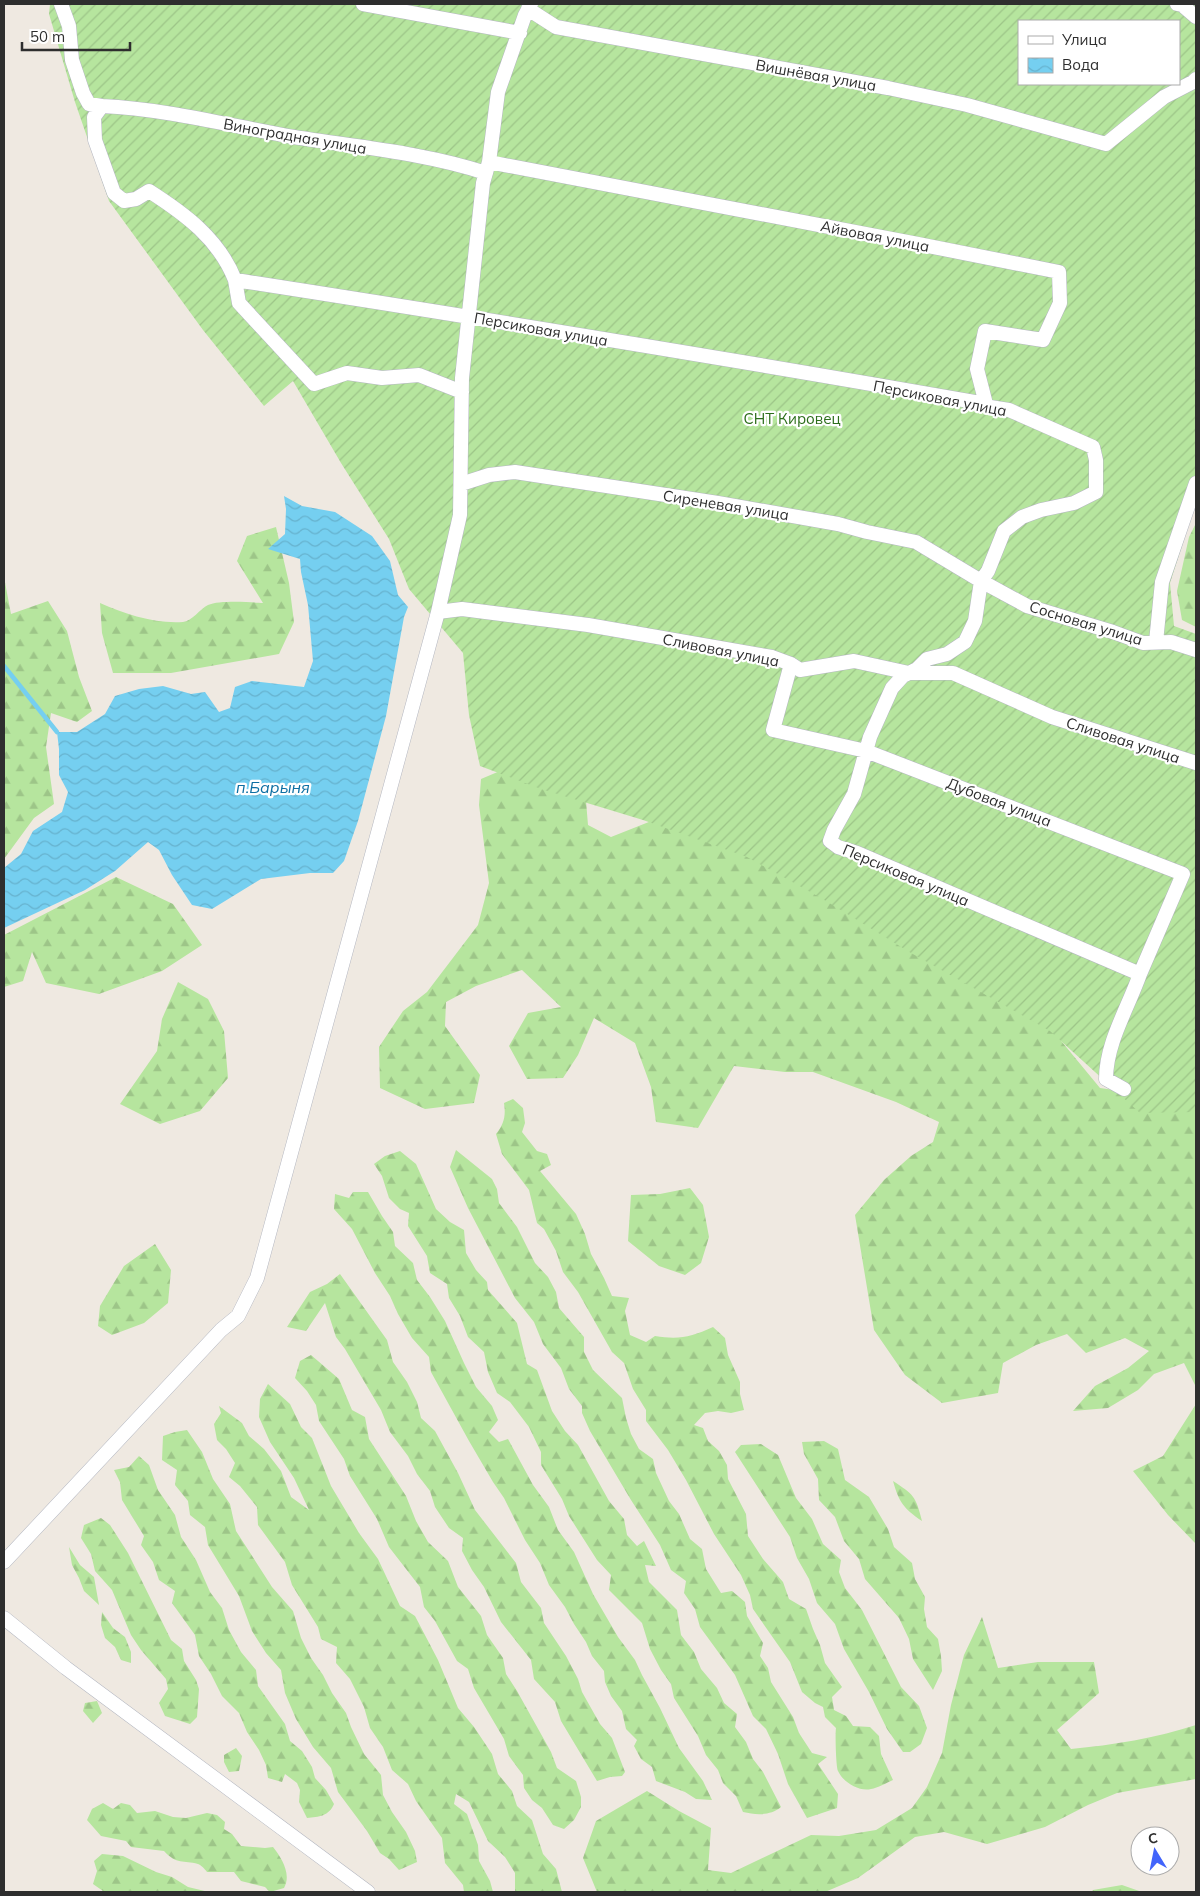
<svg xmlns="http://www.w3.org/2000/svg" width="1200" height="1896" viewBox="0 0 1200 1896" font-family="Mulish,sans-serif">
<defs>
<pattern id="forest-firs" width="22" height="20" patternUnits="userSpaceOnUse" patternTransform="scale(1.25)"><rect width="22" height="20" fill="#b6e59e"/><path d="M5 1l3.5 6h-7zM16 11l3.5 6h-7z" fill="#9dc588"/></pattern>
<pattern id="garden-furrows" width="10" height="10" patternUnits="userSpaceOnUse" patternTransform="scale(1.25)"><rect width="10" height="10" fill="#b6e59e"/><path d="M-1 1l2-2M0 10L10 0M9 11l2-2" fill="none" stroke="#9dc588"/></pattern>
<pattern id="water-waves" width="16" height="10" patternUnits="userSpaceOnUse" patternTransform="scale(1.25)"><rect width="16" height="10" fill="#75cff0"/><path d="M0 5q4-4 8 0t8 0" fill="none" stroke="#66b2ce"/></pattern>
</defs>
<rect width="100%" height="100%" fill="#efe9e1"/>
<path fill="url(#forest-firs)" d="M1196,523V627L1182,620L1177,591L1189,537Z
M276,527L289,583L294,622L279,654L171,673H113L102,633L100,603C125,614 155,624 183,622C192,621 200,609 208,605C219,600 250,602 263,603L237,561L247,536Z
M4,577L11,614L48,601L67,631L79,677L92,711L77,722L51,713L46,747L54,804L34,818L4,859Z
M526,760L585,789L588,825L611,837L669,814L1034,1008L1100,1088L1172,1098L1196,1094V1387L1184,1363L1154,1374L1138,1390L1108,1408L1073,1411L1095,1386L1128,1368L1149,1351L1125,1338L1086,1353L1067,1334L1036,1345L1003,1363L998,1393L942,1403L905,1375L874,1330L855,1215L884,1180L911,1156L933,1142L939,1122L896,1102L813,1072H785L734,1066L698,1128L656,1122L651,1087L635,1043L594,1018L578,1055L563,1078L527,1079L509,1046L528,1013L561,1007L522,970L476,986L446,1002L445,1026L480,1075L474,1103L425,1109L380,1088L379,1047L403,1011L427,992L478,925L489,883L479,805L481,779Z
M116,877L173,904L202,945L162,971L99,994L46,983L32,952L23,981L4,987V935Z
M178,982L208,999L224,1031L228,1078L200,1111L160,1124L120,1104L157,1051L162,1019Z
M513,1099L523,1108L525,1123L522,1132L537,1151L547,1154L551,1165L540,1171L576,1214L585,1234L591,1254L604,1278L612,1296L629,1298L625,1311L630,1335L646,1342L655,1336C679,1340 691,1337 713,1327L725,1338L728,1355L740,1382V1394L744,1410L731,1413L718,1411L705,1413L694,1425L703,1428L708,1441L719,1451L727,1465L728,1479L746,1514L748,1536L763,1559L783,1582L789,1599L806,1609L813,1629L820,1645L825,1663L842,1687L832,1697L834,1710L846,1716L853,1726L870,1727L879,1736L881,1754L893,1780C886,1783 878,1788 871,1789C859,1792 843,1782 838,1771C836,1767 835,1734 836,1728L825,1717L823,1707L815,1703L802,1692L790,1662L753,1609L750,1595L741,1575L714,1534L686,1480L668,1450L646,1421V1410L633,1389L624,1363L612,1352L578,1292L563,1272L556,1251L544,1229L537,1223L529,1190L502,1154L496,1134C504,1124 506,1116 504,1103Z
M456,1150L492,1179L497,1189L499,1203L517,1227L535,1263L548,1277L556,1292L559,1308L584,1337V1352L593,1370L622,1398L626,1418L631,1434L639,1449L653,1459L656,1473L669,1501L679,1514L690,1539L702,1549L706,1569L721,1593L732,1591L745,1602L747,1616L763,1643L760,1656L768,1668L771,1682L793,1717L799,1733L812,1753L827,1757L818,1764L838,1794L837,1808L807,1818L788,1784L778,1754L766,1729L753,1716L735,1675L700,1627L695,1609L684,1593L686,1581L671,1570L660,1545L631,1500L590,1431L582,1413V1406L569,1389L561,1368L543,1344L534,1322L515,1298L468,1208L450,1167Z
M400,1151L416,1164L436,1209L450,1222L464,1230L466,1253L476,1270L487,1282L488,1290L517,1323L527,1364L537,1370L552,1411L565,1431L578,1445L609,1501L624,1519L627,1535L637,1546L644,1541L656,1566L645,1565L649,1582L677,1610L681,1635L694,1652L701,1669L717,1688L724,1703L737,1714L735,1727L746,1742L753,1759L763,1772L781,1807C770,1816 756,1815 743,1812L736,1796L723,1783L718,1770L706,1755L698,1736L674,1698L671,1684L661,1670L650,1649L642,1623L609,1590L611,1575L597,1560L569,1516L562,1499L541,1465V1452L529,1427L510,1402L497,1393L488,1372L484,1352L468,1337L460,1316L449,1298L447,1284L430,1273L427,1256L408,1226L409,1213L400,1209L389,1198L382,1176L374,1164L385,1156Z
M690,1188L703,1205L709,1237L701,1263L685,1275L659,1266L628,1241L631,1195L660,1194Z
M353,1192H368L382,1216L393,1232L395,1246L413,1263L417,1280L430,1297L445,1321L464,1363L476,1387L492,1406L498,1420L489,1432L499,1442L508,1439L533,1485L549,1507L558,1530L574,1552L593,1594L618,1637L635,1660L642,1675L660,1708L679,1748L703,1781L712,1800L696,1799L685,1792L656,1781L652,1767L641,1759L634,1746L637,1740L626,1729L622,1711L611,1696L605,1682L604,1671L592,1656L586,1642L574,1624L565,1607L549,1585L540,1563L525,1540L504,1498L493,1482L469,1441L431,1372L429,1357L412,1338L398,1314L390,1296L375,1273L352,1229L334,1209L335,1194L349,1198Z
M155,1244L171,1270L168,1303L144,1323L112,1335L98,1326L100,1306L124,1266Z
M340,1274L387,1340L393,1362L407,1382L417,1402L421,1418L435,1431L458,1473L475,1510L516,1563L521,1582L541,1608L544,1623L566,1656L578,1679L582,1692L600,1724L612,1738L625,1772L622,1776L610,1777L597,1781L561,1721L555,1702L534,1679L531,1660L501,1622L484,1587L472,1570L462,1551L463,1538L449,1528L435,1507L430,1491L417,1474L408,1456L390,1432L381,1410L345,1349L336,1337L325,1303L306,1331L287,1327L310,1292L327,1284Z
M311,1355L339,1379L352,1410L365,1417L369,1439L406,1496L416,1521L428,1542L448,1561L458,1587L481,1616L487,1635L503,1658L506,1674L517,1691L551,1752L557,1768L576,1781L581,1797V1807L574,1820L564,1829L553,1825L542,1808L532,1800L524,1788L523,1775L509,1756L504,1739L474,1688L468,1669L457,1661L435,1621L424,1607L420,1587L389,1547L377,1519L350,1476L344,1459L319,1421L316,1405L307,1391L295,1378L300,1361Z
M268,1384L290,1404L301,1427L312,1438L331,1486L359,1533L378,1559L400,1606L415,1616L438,1660L458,1708L474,1727L492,1754L498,1774L512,1791L517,1806L532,1820L543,1854L556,1869L562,1892H515V1873L505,1857L488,1841L469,1802L456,1794L454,1804L467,1814L478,1845L479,1861L490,1881L493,1892H464L463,1885L445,1863L442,1838L416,1801L408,1784L392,1770L383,1747L370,1728L364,1707L350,1679L336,1663L337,1647L321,1639L318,1627L292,1585L285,1562L258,1525L257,1507L240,1486L229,1477L235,1463L226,1449L217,1440L214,1424L221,1413L219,1406L242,1423L249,1436L264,1449L281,1471L291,1497L309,1510L294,1478L270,1442L259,1417L260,1399Z
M1196,1404V1544L1168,1515L1133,1471L1163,1456Z
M187,1430L202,1452L213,1479L230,1504L236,1531L272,1587L293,1611L301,1638L311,1658L323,1675L332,1693L346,1713L351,1727L364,1754L381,1775L383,1795L392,1812L406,1832L415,1851L417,1862L399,1870L389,1859L380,1853L367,1831L338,1792L331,1768L313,1747L296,1719L285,1693L281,1670L266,1653L252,1631L239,1596L208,1545L205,1527L190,1515L188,1501L175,1485L177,1470L162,1460L163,1436L175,1432Z
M824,1441L838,1449L845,1480L869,1497L888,1529L894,1547L912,1563L915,1579L925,1597L924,1609L927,1627L938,1639L941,1656L942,1671L933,1690L913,1659L909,1639L899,1618L865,1579L859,1559L844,1541L835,1517L819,1500L818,1479L804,1454L802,1442Z
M761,1444L778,1455L796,1498L812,1519L823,1544L841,1560L839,1572L845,1588L862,1610L901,1687L919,1706L927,1728L921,1744L910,1752H903L887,1729L869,1692L844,1649L835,1624L817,1603L809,1579L797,1558L790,1537L735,1452L741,1445Z
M139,1456L149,1465L158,1490L175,1515L181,1537L196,1560L210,1592L222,1608L229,1630L241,1652L256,1670L258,1686L285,1724L290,1741L302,1751L312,1767L315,1778L326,1790L334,1804C329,1816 319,1817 307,1818L299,1802L300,1790L297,1783L285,1774L282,1782L268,1778L266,1765L259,1750L247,1732L239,1713L222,1696L211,1674L199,1656L195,1635L172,1603L175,1591L159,1580L153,1562L141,1545L144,1536L122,1500L120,1482L114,1470L129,1467Z
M893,1481C913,1494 916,1496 922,1521C903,1508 899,1502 893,1481Z
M101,1518L110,1525L128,1553L171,1640L182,1649L184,1661L196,1680L199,1689L197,1717L190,1724L165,1716L159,1703L168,1689L166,1679L141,1650L131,1635L112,1590L95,1571L91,1554L81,1538L84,1525Z
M69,1547L80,1565L94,1577L99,1605L84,1591L79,1578L72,1565Z
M102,1612L113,1628L125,1637L131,1652V1663L121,1660L115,1647L105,1638L101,1625Z
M982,1617L998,1668L1038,1662H1094L1099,1693L1057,1730L1071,1749C1113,1745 1156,1738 1196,1725V1779L1117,1793L1088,1805L1045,1827L987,1844L944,1832L915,1837L858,1878L825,1892H597L583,1858L596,1821L647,1791L679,1811L711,1828L708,1870L731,1873L811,1835L839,1836L876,1830L912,1808L927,1787L942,1753L951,1705L964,1655Z
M97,1701L102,1713L93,1723L83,1711L85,1703Z
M236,1748L242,1756L239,1771L229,1772L224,1762V1755Z
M103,1803L113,1809L121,1803L130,1805L137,1813L155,1811L173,1817L186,1818L207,1813L217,1815L225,1822L224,1829L232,1834L241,1846L265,1848L273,1847C281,1857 292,1874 284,1888L270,1892L265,1887L241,1881L234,1872H207C205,1869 201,1865 198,1864C183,1860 177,1865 164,1851L131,1847L126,1841L101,1836L87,1820L92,1809Z
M102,1854L123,1856L156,1872L172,1877L188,1887L209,1892L103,1891L93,1884L97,1871L94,1861Z
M1122,1885L1142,1892H1092L1093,1890Z"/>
<path fill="url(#garden-furrows)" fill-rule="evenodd" d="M50,4H1196V502L1170,583L1174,626L1196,634V1112L1140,1113L1050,1031L911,953L821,898L747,857L643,820L541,789L480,766L469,715L463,653L409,589L389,539L341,463L293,381L264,406L203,330L109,201L75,102L49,14ZM1019,21H1179V84H1019Z"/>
<path fill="url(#water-waves)" d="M284,496L302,506L335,512L372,536L390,561L398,595L408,607L404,617L386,716L358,821L344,861L333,873H310L261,879L212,909L192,905L172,875L159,850L148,842L115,871L85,890L4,928V868L21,854L33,831L62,812L68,792L59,775V749L57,732H77L105,714L115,696L139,689L163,686L191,694L205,692L219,712L230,708L235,687L252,681L304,687L313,661L308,605L301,572L300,559L268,549L285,534L286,509Z"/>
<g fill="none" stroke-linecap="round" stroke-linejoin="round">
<path stroke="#75cff0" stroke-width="4.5" d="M4,666L57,732"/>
<defs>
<path id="minor" d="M61,4L69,26L72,60L83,93L89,104L102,106L94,117L95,140L114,193L124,201L136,199L149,191C185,214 219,239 235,280
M363,4L520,33
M1177,4L1182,5L1196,17
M528,9L556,27L888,88L967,105L1106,144L1164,97L1193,82L1196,79
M102,106C167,109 231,126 294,137C357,147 426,153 486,173
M489,162L918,244L1059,272L1060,303L1043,340L985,331L977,369L986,404
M462,392L419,375L382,378L347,373L314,384L239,303L235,280C486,319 736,360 986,404L990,407L1009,410L1093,447L1096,460V492L1074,503L1041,510L1022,517L1004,531L988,571L981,581L975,621L965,642L947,654L927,659L917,669L903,676L892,688L870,737L854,794L834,830L830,841L838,847L857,853L1140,974C1128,1008 1106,1043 1106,1079L1124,1089
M461,484L489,475L515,472L718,503L838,524L867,532L916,542L981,581L1027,606L1113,632L1143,643L1171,642L1196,650
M438,612L462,609L588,625L772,657L791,664L800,670L854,661L909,673H953L1052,717L1196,763
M1156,642L1162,582L1196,483
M791,664L773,730L866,751L1183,874L1140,974
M4,1562L221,1330L238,1316L257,1278L438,612L460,515L462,378L483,183L489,162L498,92L525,15L531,4
M4,1618L66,1668L368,1892"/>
</defs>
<use href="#minor" stroke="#b4b7c1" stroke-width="15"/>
<use href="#minor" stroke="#fff" stroke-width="14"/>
</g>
<g text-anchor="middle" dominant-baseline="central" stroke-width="4.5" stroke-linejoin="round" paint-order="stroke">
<g font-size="15" fill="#2e2e2e" stroke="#fff">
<text transform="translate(816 75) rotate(10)">Вишнёвая улица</text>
<text transform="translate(295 136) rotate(10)">Виноградная улица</text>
<text transform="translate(875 236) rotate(11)">Айвовая улица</text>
<text transform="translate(541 329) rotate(10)">Персиковая улица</text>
<text transform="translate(940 398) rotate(11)">Персиковая улица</text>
<text transform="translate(726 505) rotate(9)">Сиреневая улица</text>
<text transform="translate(1086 623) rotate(17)">Сосновая улица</text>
<text transform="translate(721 650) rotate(11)">Сливовая улица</text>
<text transform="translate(1123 740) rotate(18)">Сливовая улица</text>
<text transform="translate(999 802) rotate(21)">Дубовая улица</text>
<text transform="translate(906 875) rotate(23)">Персиковая улица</text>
</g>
<g font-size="15" fill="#2c6e1b" stroke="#fff">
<text x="792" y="418">СНТ Кировец</text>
</g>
<g font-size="16" font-style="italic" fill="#0d6fa3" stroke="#fff">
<text x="273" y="787">п.Барыня</text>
</g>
</g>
<rect width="1200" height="1896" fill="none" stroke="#2e2e2e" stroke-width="10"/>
<rect x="1018" y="20" width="162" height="65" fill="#ffffff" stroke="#ababab"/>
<rect x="1028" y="36" width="25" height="8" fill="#ffffff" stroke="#ababab"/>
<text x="1062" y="45" font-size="15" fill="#2e2e2e">Улица</text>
<rect x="1028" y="58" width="25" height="15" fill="url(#water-waves)" stroke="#ababab"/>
<text x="1062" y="70" font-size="15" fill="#2e2e2e">Вода</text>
<g transform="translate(1155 1851) rotate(350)"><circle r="24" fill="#ffffff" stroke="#ababab"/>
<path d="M0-4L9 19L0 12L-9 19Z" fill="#4264fb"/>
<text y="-8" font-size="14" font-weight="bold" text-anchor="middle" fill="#2e2e2e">С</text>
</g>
<path d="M22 42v8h108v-8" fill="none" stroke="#2e2e2e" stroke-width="2.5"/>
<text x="30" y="42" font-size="15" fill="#2e2e2e" stroke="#ffffff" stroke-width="4" paint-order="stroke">50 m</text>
</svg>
